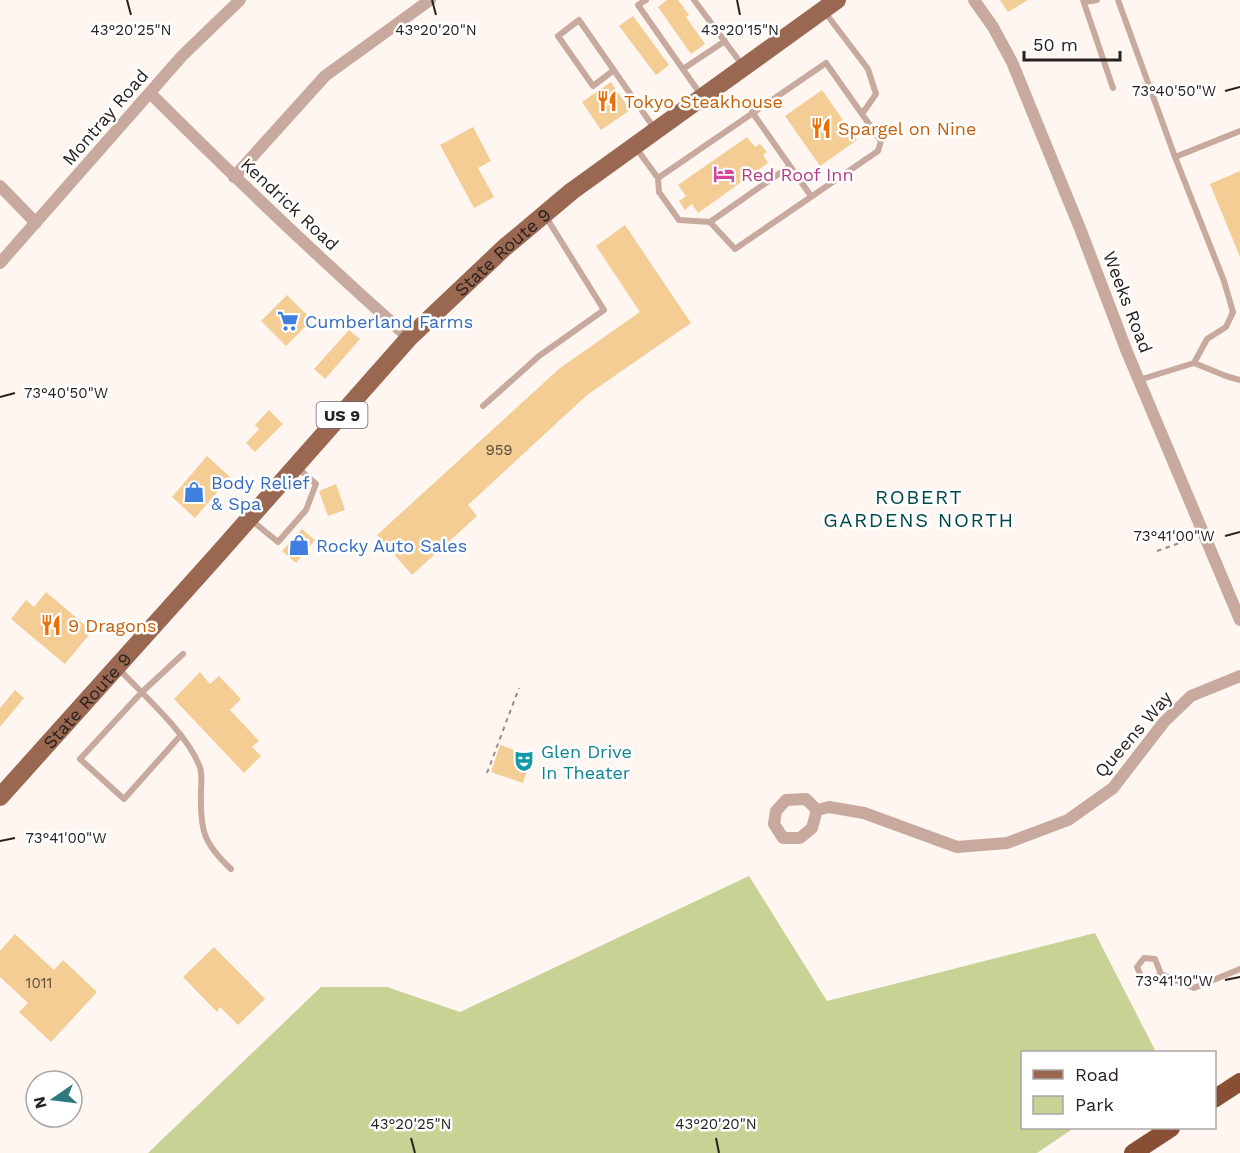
<svg xmlns="http://www.w3.org/2000/svg" width="1240" height="1153" viewBox="0 0 1240 1153" font-family="'Work Sans',sans-serif">
<rect width="100%" height="100%" fill="#fff6f2"/>
<path fill="#c9d295" d="M749,876L827,1001L1095,933L1156,1052H1022V1128H1074L1037,1153H148L321,987H387L460,1012Z"/>
<path fill="#f3cd93" d="M667,0H678L689,15L686,17L705,44L691,54L658,7Z
M1000,0H1028L1008,12Z
M633,16L669,65L656,75L619,26Z
M611,82L630,110L601,130L582,102Z
M822,90L857,140L820,166L785,116Z
M473,127L491,161L478,168L494,197L474,208L440,145Z
M747,137L755,147L760,144L767,152L763,155L768,163L698,213L692,204L685,210L679,201L686,196L678,185Z
M1240,171V257L1210,184Z
M625,225L691,323L587,395L468,505L477,516L412,575L377,535L560,368L640,312L596,246Z
M287,295L312,320L286,346L261,321Z
M349,330L360,339L325,379L314,369Z
M269,410L283,424L255,452L246,443L259,429L255,425Z
M207,456L230,477L195,518L172,497Z
M336,484L345,510L328,516L319,491Z
M302,529L315,540L296,563L282,551Z
M46,592L92,631L65,664L11,619L26,600L34,607Z
M200,672L210,684L219,676L241,699L230,710L259,741L252,747L261,756L244,773L174,699Z
M15,690L24,698L0,727V708Z
M500,745L532,756L523,783L491,772Z
M15,934L54,970L63,960L97,992L51,1042L19,1012L28,1003L0,977V951Z
M214,947L265,999L238,1025L220,1007L217,1012L183,977Z"/>
<g fill="none" stroke-linecap="round" stroke-linejoin="round">
<path stroke="#968e8b" stroke-width="2" stroke-dasharray="4.5 4.5" stroke-linecap="butt" d="M1157,551L1194,538
M487,773L519,688"/>
<path stroke="#c7a99d" stroke-width="6" d="M646,0L638,5L701,95
M694,0L743,66
M1083,0L1113,88
M1118,0L1175,157L1240,131
M1084,2L1097,0
M824,11L868,69L876,94L862,114
M683,69L725,41
M614,70L593,86L558,36L579,20L654,128
M752,112L811,196
M636,148L658,178L659,192L679,220L710,222L735,249L878,151L881,141L826,63L658,178
M1175,157L1224,281L1233,312L1226,327L1207,339L1194,363
M710,222L790,166
M1139,380L1194,363L1226,376L1240,380
M483,406L539,356L604,310L546,217
M250,519L278,542L306,510L316,484L298,468
M117,667C142,694 186,732 199,765C203,773 201,784 201,792C200,830 203,843 231,869
M181,735L124,799L80,759L141,693L183,654
M1161,974L1147,981L1141,976L1137,967L1144,958L1155,959L1161,974L1194,988L1240,969"/>
<path stroke="#c7a99d" stroke-width="12" d="M974,0L993,27L1012,62L1081,231L1127,352L1240,620
M150,93C234,177 320,259 409,338
M234,177L325,76L430,0
M0,186L36,223
M0,263L182,56L240,0
M806,799L817,810L812,828L800,838H783L774,824L776,811L786,800Z
M817,810L829,807L864,813L957,847L1007,843L1068,820L1113,788L1164,722L1191,696L1240,676"/>
<path stroke="#9a6751" stroke-width="18" id="s1" d="M0,797L218,554L409,338L504,248L572,191L837,0"/>
<path stroke="#884f35" stroke-width="18" d="M1214,1099L1240,1082
M1133,1153L1171,1128"/>
</g>
<path fill="none" stroke="#282220" stroke-width="2" d="M127,0L131,15M432,0L436,15M737,0L740,15M1225,91L1240,87M0,397L15,393M1225,536L1240,532M0,841L15,838M1225,980L1240,977M411,1138L415,1153M716,1138L719,1153"/>
<defs>
<symbol id="restaurant-bare" viewBox="-9 -9 18 18"><path d="M-5-6h1v4h1v-4h1v4h1v-4h1v5L-1.5 .5V6h-2V.5L-5-1ZM5-6V6H3V1.5H1.5Q1.5-4 5-6Z" fill="#e8710a" stroke="#fff" stroke-width="2.5" paint-order="stroke"/></symbol>
<symbol id="hotel-bare" viewBox="-9 -9 18 18"><path d="M-6-4.5h1.5V1H6V5H4.5V3h-9V5H-6ZM-4 0a1.8 1.8 0 1 1 3.6 0ZM.5 0V-2.5h3Q6-2.5 6 0Z" fill="#d1479c" stroke="#fff" stroke-width="2.5" paint-order="stroke"/></symbol>
<symbol id="supermarket-bare" viewBox="-9 -9 18 18"><path d="M-6-5.5h2.5l.6 2H6L4.5 2H-2.5L-4.4-4H-6ZM-1.5 3.2a1.3 1.3 0 1 0 .1 0ZM3 3.2a1.3 1.3 0 1 0 .1 0Z" fill="#3f7fe0" stroke="#fff" stroke-width="2.5" paint-order="stroke"/></symbol>
<symbol id="shop-bare" viewBox="-9 -9 18 18"><path d="M-5-2.5h2.3a2.7 3.5 0 0 1 5.4 0H5L5.5 6h-11ZM-1.5-2.5h3a1.5 2.3 0 0 0-3 0Z" fill="#3f7fe0" stroke="#fff" stroke-width="2.5" paint-order="stroke"/></symbol>
<symbol id="theatre-bare" viewBox="-9 -9 18 18"><path d="M-5-5.5Q0-4 5-5.5V0Q5 5 0 6Q-5 5-5 0ZM-3.3-2.5H-1v1.5H-3.3ZM1-2.5H3.3v1.5H1ZM-2.8 1Q0 5.5 2.8 1Z" fill="#0f9aa8" stroke="#fff" stroke-width="2.5" paint-order="stroke"/></symbol>
</defs>
<g fill-rule="evenodd">
<use href="#restaurant-bare" x="592" y="86" width="30" height="30"/>
<use href="#restaurant-bare" x="806" y="113" width="30" height="30"/>
<use href="#hotel-bare" x="709" y="159" width="30" height="30"/>
<use href="#supermarket-bare" x="273" y="306" width="30" height="30"/>
<use href="#shop-bare" x="179" y="477" width="30" height="30"/>
<use href="#shop-bare" x="284" y="530" width="30" height="30"/>
<use href="#restaurant-bare" x="36" y="610" width="30" height="30"/>
<use href="#theatre-bare" x="509" y="746" width="30" height="30"/>
</g>
<g text-anchor="middle" dominant-baseline="central" stroke-width="5" stroke-linejoin="round" paint-order="stroke">
<g font-size="15" fill="#5b4d3d">
<text x="499" y="450">959</text>
<text x="39" y="983">1011</text>
</g>
<rect fill="#fff" stroke="#686463" stroke-width="1.5" x="316.5" y="402" width="51" height="26" rx="4.5"/>
<g font-size="16" font-weight="bold" fill="#282220">
<text x="342" y="415">US 9</text>
</g>
<g font-size="18" fill="#c56008" stroke="#fff" text-anchor="start">
<text x="624" y="101">Tokyo Steakhouse</text>
<text x="838" y="128">Spargel on Nine</text>
<text x="68" y="625">9 Dragons</text>
</g>
<g font-size="18" fill="#282220" stroke="#fff">
<text transform="translate(105 117) rotate(-49)">Montray Road</text>
<text transform="translate(290 204) rotate(43)">Kendrick Road</text>
<text stroke="none"><textPath href="#s1" startOffset="742">State Route 9</textPath></text>
<text transform="translate(1128 302) rotate(69)">Weeks Road</text>
<text stroke="none"><textPath href="#s1" startOffset="130">State Route 9</textPath></text>
<text transform="translate(1133 734) rotate(-49)">Queens Way</text>
</g>
<g font-size="18" fill="#b23c85" stroke="#fff" text-anchor="start">
<text x="741" y="174">Red Roof Inn</text>
</g>
<g font-size="18" fill="#366cbe" stroke="#fff" text-anchor="start">
<text x="305" y="321">Cumberland Farms</text>
<text x="211" y="482">Body Relief<tspan x="211" dy="21">&amp; Spa</tspan></text>
<text x="316" y="545">Rocky Auto Sales</text>
</g>
<g font-size="18" fill="#0d838f" stroke="#fff" text-anchor="start">
<text x="541" y="751">Glen Drive<tspan x="541" dy="21">In Theater</tspan></text>
</g>
<g font-size="20" letter-spacing="1.5" fill="#03464b" stroke="#fff">
<text x="919" y="497">ROBERT<tspan x="919" dy="23">GARDENS NORTH</tspan></text>
</g>
</g>
<g font-size="15" text-anchor="middle" fill="#282220" stroke="#fff" stroke-width="5" stroke-linejoin="round" paint-order="stroke">
<text x="131" y="35">43°20'25"N</text>
<text x="436" y="35">43°20'20"N</text>
<text x="740" y="35">43°20'15"N</text>
<text x="1174" y="96">73°40'50"W</text>
<text x="66" y="398">73°40'50"W</text>
<text x="1174" y="541">73°41'00"W</text>
<text x="66" y="843">73°41'00"W</text>
<text x="1174" y="986">73°41'10"W</text>
<text x="411" y="1129">43°20'25"N</text>
<text x="716" y="1129">43°20'20"N</text>
</g>
<rect x="1021" y="1051" width="195" height="78" fill="#ffffff" stroke="#a9a7a6" stroke-width="1.5"/>
<rect x="1033" y="1070" width="30" height="9" fill="#9a6751" stroke="#a9a7a6" stroke-width="1.5"/>
<text x="1075" y="1081" font-size="18" fill="#282220">Road</text>
<rect x="1033" y="1096" width="30" height="18" fill="#c9d295" stroke="#a9a7a6" stroke-width="1.5"/>
<text x="1075" y="1111" font-size="18" fill="#282220">Park</text>
<g transform="translate(54 1099) rotate(256)"><circle r="28" fill="#ffffff" stroke="#a9a7a6" stroke-width="1.5"/>
<path d="M0-4.5L10 22L0 15L-10 22Z" fill="#2f787e"/>
<text y="-9" font-size="16" font-weight="bold" text-anchor="middle" fill="#282220">N</text>
</g>
<path d="M1024 51v9h96v-9" fill="none" stroke="#282220" stroke-width="3"/>
<text x="1033" y="51" font-size="18" fill="#282220" stroke="#ffffff" stroke-width="4.5" paint-order="stroke">50 m</text>
</svg>
